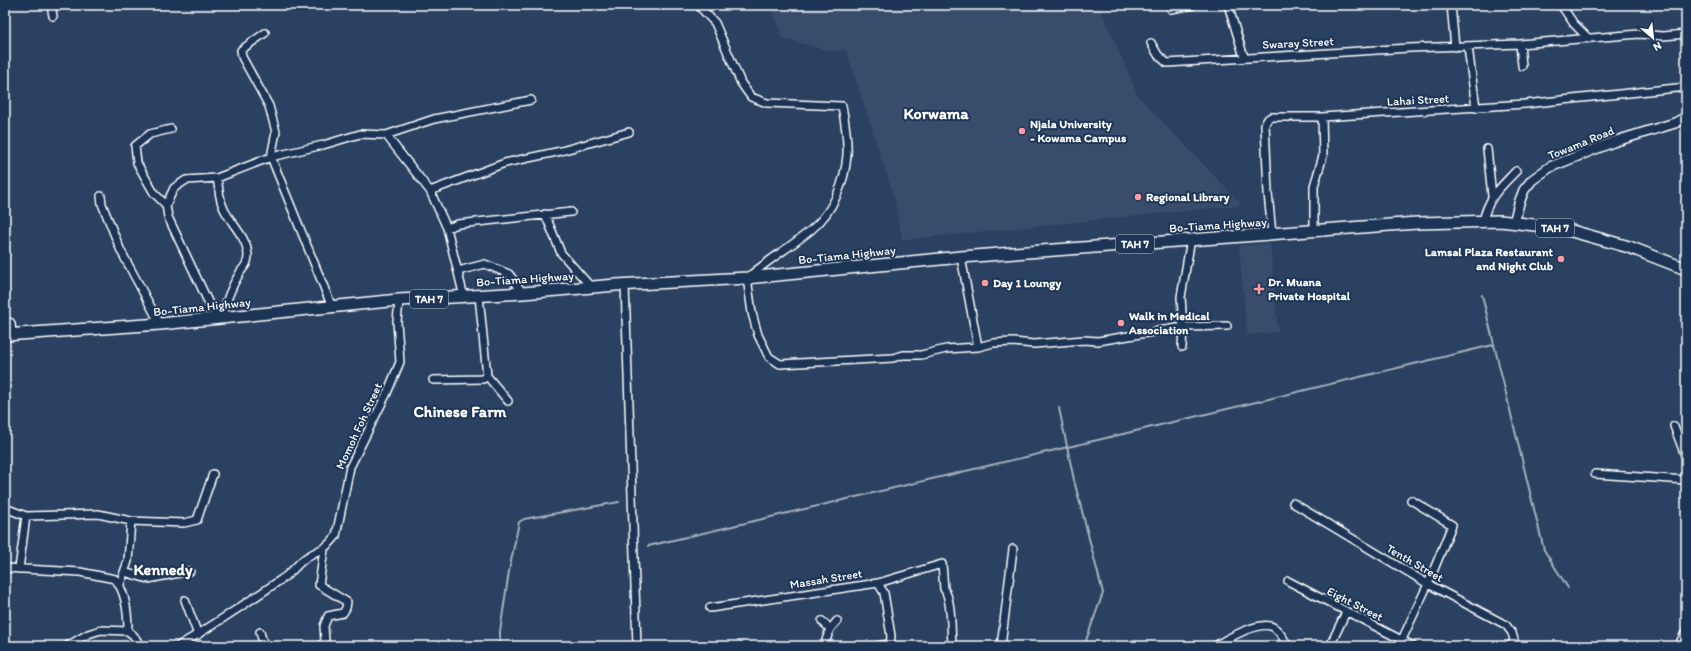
<svg xmlns="http://www.w3.org/2000/svg" width="1691" height="651" viewBox="0 0 1691 651" font-family="Itim,sans-serif">
<rect width="100%" height="100%" fill="#2a4161"/>
<filter id="ink" filterUnits="userSpaceOnUse"><feTurbulence type="fractalNoise" baseFrequency=".025" numOctaves="2"/><feDisplacementMap in="SourceGraphic" scale="8" xChannelSelector="R" yChannelSelector="G"/><feConvolveMatrix kernelMatrix="1 2 1 2 8 2 1 2 1" color-interpolation-filters="sRGB"/></filter>
<g filter="url(#ink)">
<path fill="#394e6c" d="M772,5H1099L1138,96L1242,205L902,240L894,197L846,49L834,52L782,38Z
M1270,243L1278,332L1247,335L1239,246Z"/>
<g fill="none" stroke-linecap="round" stroke-linejoin="round">
<path stroke="#a7b1be" stroke-width="2" d="M1482,295L1544,550L1568,588
M1059,408L1074,480L1103,593L1084,646
M648,546L1123,434L1493,345
M495,646L500,641V632L509,571L519,522L524,519L619,502"/>
<defs>
<path id="minor" d="M51,5L53,16
M698,5L715,23L741,83L751,97L767,103L842,106C845,122 848,139 847,155C845,183 833,212 811,230C790,247 767,261 747,278L752,313L758,335L769,357L780,364L893,358L903,355H921L946,349L978,347
M1228,5L1244,57
M1451,5L1455,47
M1561,5L1574,24L1589,39
M1171,9L1193,5
M265,33L241,50L242,57L269,106L276,132L271,157L323,145L360,134L386,135
M1151,43L1158,55L1167,63L1409,48L1520,44L1639,34L1663,36L1686,34
M1520,44L1522,66
M1468,47L1476,108
M1487,149L1492,196
M217,178C219,188 219,200 224,209C231,224 247,237 248,255C248,263 245,266 241,271C234,282 222,306 225,318
M430,191L505,163L561,151L629,132
M101,196L102,204L121,251L160,324
M166,205L154,193L137,163L135,146L150,134L171,129
M545,214L561,253L591,287
M1483,221C1489,196 1499,189 1516,171
M447,228L458,224L571,212
M1314,231V186L1323,156L1322,117
M1272,234L1268,193L1265,124L1268,119L1271,117H1322L1525,104L1686,87
M961,257L978,347L993,343L1013,342L1034,344L1084,340L1098,341L1183,327L1227,326
M458,271L485,264L509,274L523,293
M625,285L637,646
M464,297L447,228L430,191L386,135L434,119L531,100
M219,318L212,310L168,217L166,205L174,188L186,180L217,178L271,157L332,307
M5,320L11,323L12,334
M1182,347L1183,327L1181,297L1191,239
M487,376L508,401
M433,380L483,379L487,376L479,296
M1674,426L1686,458
M1595,474L1686,480
M1293,503L1428,584L1506,625L1512,633L1514,640L1511,646
M5,508L26,516
M5,568L80,572L115,579C126,592 128,614 128,631
M19,569L26,516L98,514L131,521L184,523L197,520L213,474
M124,572L148,579L190,571
M1288,581L1413,646
M878,583L884,593L891,636L890,646
M120,584L128,561L131,521
M185,600L198,635
M710,608L878,583L942,564L944,589C952,598 951,633 952,646
M822,621L830,629
M260,632L264,646
M67,646L88,634L101,630L128,631L133,635L141,646
M178,646C215,625 251,600 286,576C294,570 299,562 307,557C319,549 326,550 336,536L350,467L387,393L400,362L397,322L399,300
M320,646L325,641L324,626L328,616L343,613L346,608L347,602L319,585L324,549
M824,646L830,629L837,621
M877,646L889,644
M1001,646L1013,549
M1215,646C1226,639 1260,620 1273,627C1280,631 1284,639 1288,646
M1330,646L1346,612
M1399,646L1428,584L1452,525L1411,500"/>
<path id="tertiary" d="M1679,646L1686,632"/>
<path id="secondary" d="M1514,223L1519,203L1524,190L1532,180L1550,167L1613,142L1675,123L1686,117"/>
<path id="trunk" d="M5,335L160,324L399,300L523,293L616,285L747,278L961,257L1417,223L1500,221L1561,228L1629,247L1686,269"/>
</defs>
<use href="#minor" stroke="#fff" stroke-width="10"/>
<use href="#tertiary" stroke="#fff" stroke-width="11"/>
<use href="#secondary" stroke="#fff" stroke-width="12"/>
<use href="#trunk" stroke="#fff" stroke-width="14"/>
<use href="#minor" stroke="#1d3557" stroke-width="7"/>
<use href="#tertiary" stroke="#1d3557" stroke-width="8"/>
<use href="#secondary" stroke="#1d3557" stroke-width="9"/>
<use href="#trunk" stroke="#1d3557" stroke-width="11"/>
</g>
</g>
<g fill="#ff9aa2" stroke="#1d3557" stroke-width="1.5">
<circle cx="1022" cy="131" r="4"/>
<circle cx="1138" cy="197" r="4"/>
<circle cx="1561" cy="259" r="4"/>
<circle cx="985" cy="283" r="4"/>
<path d="M1257 283h4v4h4v4h-4v4h-4v-4h-4v-4h4z"/>
<circle cx="1121" cy="323" r="4"/>
</g>
<g text-anchor="middle" dominant-baseline="central" stroke-width="4" stroke-linejoin="round" paint-order="stroke">
<g fill="#1d3557" stroke="#bbc2cd" stroke-width="1">
<rect x="1536" y="219" width="38" height="18" rx="3"/>
<rect x="1116" y="235" width="38" height="18" rx="3"/>
<rect x="410" y="290" width="38" height="18" rx="3"/>
</g>
<g font-size="11" font-weight="bold" fill="#fff">
<text x="1555" y="228">TAH 7</text>
<text x="1135" y="244">TAH 7</text>
<text x="429" y="299">TAH 7</text>
</g>
<g font-size="12" fill="#fff" stroke="#1d3557">
<text transform="translate(1298 43) rotate(-3)">Swaray Street</text>
<text transform="translate(1418 100) rotate(-3)">Lahai Street</text>
<text transform="translate(1581 143) rotate(-22)">Towama Road</text>
<text transform="translate(1218 225) rotate(-4)">Bo-Tiama Highway</text>
<text transform="translate(847 255) rotate(-6)">Bo-Tiama Highway</text>
<text transform="translate(525 279) rotate(-4)">Bo-Tiama Highway</text>
<text transform="translate(202 307) rotate(-6)">Bo-Tiama Highway</text>
<text transform="translate(359 426) rotate(-65)">Momoh Foh Street</text>
<text transform="translate(1415 563) rotate(30)">Tenth Street</text>
<text transform="translate(826 579) rotate(-9)">Massah Street</text>
<text transform="translate(1355 604) rotate(27)">Eight Street</text>
</g>
<g font-size="12" font-weight="bold" fill="#fff" stroke="#1d3557" text-anchor="start">
<text x="1030" y="124">Njala University<tspan x="1030" dy="14">- Kowama Campus</tspan></text>
<text x="1146" y="197">Regional Library</text>
<text x="1553" y="252" text-anchor="end">Lamsal Plaza Restaurant<tspan x="1553" dy="14">and Night Club</tspan></text>
<text x="1268" y="282">Dr. Muana<tspan x="1268" dy="14">Private Hospital</tspan></text>
<text x="993" y="283">Day 1 Loungy</text>
<text x="1129" y="316">Walk in Medical<tspan x="1129" dy="14">Association</tspan></text>
</g>
<g font-size="16" font-weight="bold" fill="#fff" stroke="#1d3557">
<text x="936" y="113">Korwama</text>
<text x="460" y="411">Chinese Farm</text>
<text x="163" y="569">Kennedy</text>
</g>
</g>
<rect width="1691" height="651" fill="none" stroke="#1d3557" stroke-width="20"/>
<rect x="10" y="10" width="1671" height="631" fill="none" stroke="#fff" stroke-width="1.5" filter="url(#ink)"/>
<g transform="translate(1653 38) rotate(152)" stroke="#1d3557" stroke-width="3" paint-order="stroke">
<path d="M0-3L7 15L0 10L-7 15Z" fill="#ffffff"/>
<text y="-6" font-size="11" font-weight="bold" text-anchor="middle" fill="#ffffff">N</text>
</g>
</svg>
